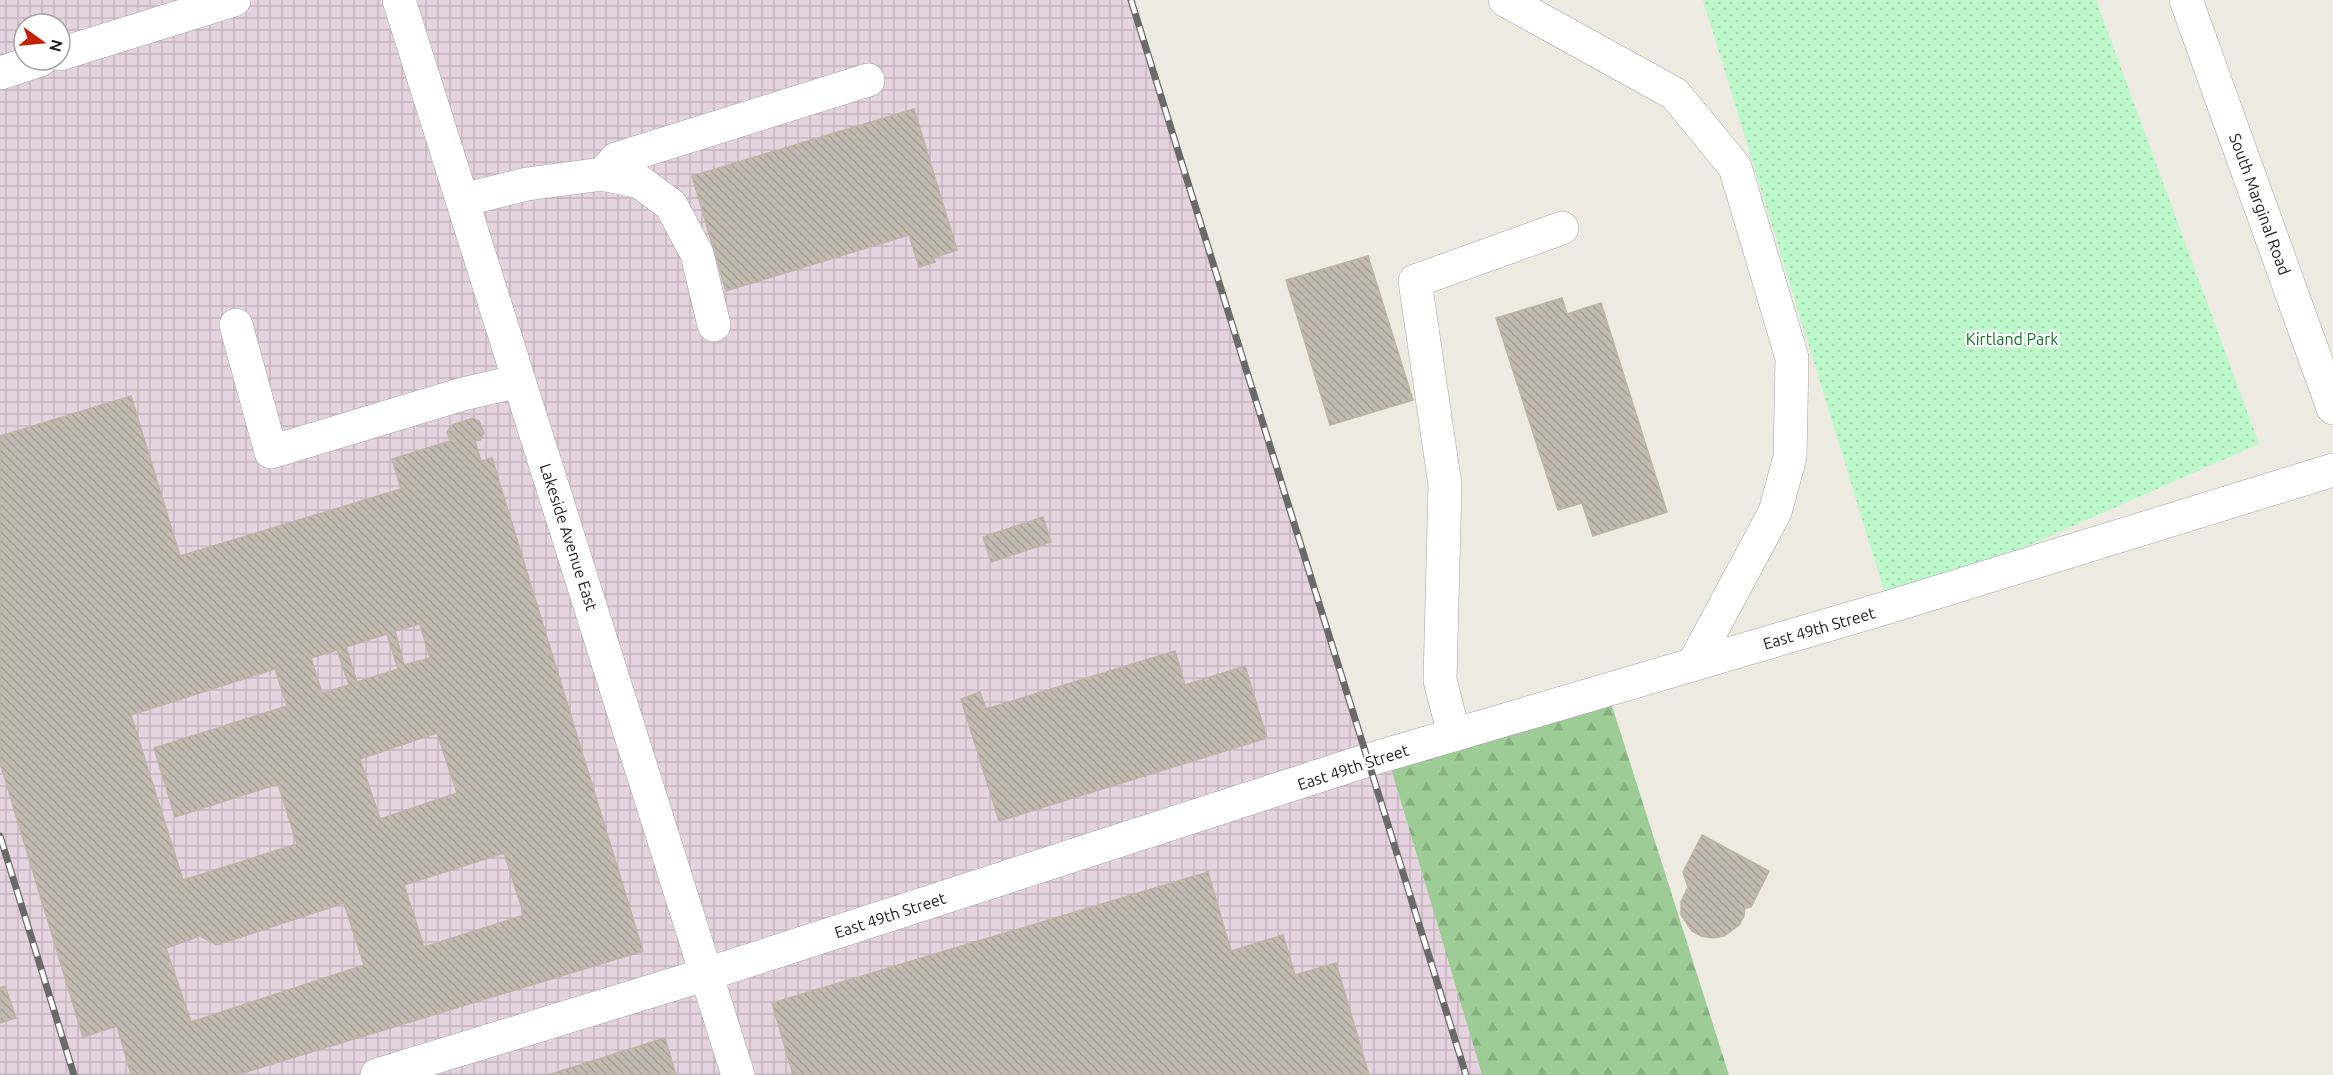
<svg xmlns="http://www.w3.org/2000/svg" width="2333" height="1075" viewBox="0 0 2333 1075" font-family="Ubuntu,sans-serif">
<defs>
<pattern id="industrial-grid" width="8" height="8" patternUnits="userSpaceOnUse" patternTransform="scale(1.5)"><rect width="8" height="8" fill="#e6d3e0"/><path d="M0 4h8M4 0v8" fill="none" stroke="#c5b5c0"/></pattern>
<pattern id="forest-firs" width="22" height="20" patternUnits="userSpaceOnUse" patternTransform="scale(1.5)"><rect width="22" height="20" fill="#9ecc96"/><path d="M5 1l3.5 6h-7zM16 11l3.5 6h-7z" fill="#88af81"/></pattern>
<pattern id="park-dots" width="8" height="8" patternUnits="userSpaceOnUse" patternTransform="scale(1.5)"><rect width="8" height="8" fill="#bdf8cb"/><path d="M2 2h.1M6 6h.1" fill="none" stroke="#a2d4ae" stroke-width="1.8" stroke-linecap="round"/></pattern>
<pattern id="building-back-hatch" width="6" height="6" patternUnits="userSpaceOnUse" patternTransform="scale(1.5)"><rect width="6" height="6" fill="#c2bab1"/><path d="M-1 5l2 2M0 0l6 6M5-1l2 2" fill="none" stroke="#a69f98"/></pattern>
</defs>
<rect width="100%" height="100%" fill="#edebe1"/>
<path fill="url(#industrial-grid)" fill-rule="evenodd" d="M0,0H1131L1368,760L1387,755L1482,1075H0ZM24,24H60V60H24Z"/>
<path fill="url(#forest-firs)" d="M1607,690L1729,1075H1482L1387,755Z"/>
<path fill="url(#park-dots)" d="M1703,0H2096L2259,444L1889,607Z"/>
<path fill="url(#building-back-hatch)" stroke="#beb4a4" stroke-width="1.5" fill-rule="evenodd" d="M914,109L957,250L933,258L935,262L919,267L909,235L726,291L692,176Z
M1368,256L1413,400L1330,425L1286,280Z
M1562,298L1567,314L1601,303L1667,512L1593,536L1582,503L1558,510L1496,318Z
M131,396L180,556L401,489L392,459L450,441L447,432L452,425L473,418L479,421L484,433L480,440L475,441L481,461L492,458L643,951L236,1075H129L131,1074L117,1026L83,1037L0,763V436ZM420,624L430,658L404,665L395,631ZM387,634L398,669L357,682L346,647ZM337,650L349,685L322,693L311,658ZM275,669L287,706L154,748L175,817L278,784L297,844L183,880L131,715ZM437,733L457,793L380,819L360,759ZM504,853L524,915L424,947L404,885ZM344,903L364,965L191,1022L166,948L200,936L217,945Z
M1043,517L1051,542L991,562L983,537Z
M1175,651L1185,685L1245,666L1267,738L999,821L961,699L980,692L986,709Z
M1702,835L1769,871L1751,907L1745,908L1744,916L1739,925L1724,936L1713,938L1701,936L1692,931L1681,915V902L1688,887L1683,872Z
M1208,872L1231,951L1283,935L1295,975L1336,963L1369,1075H793L772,1003Z
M5,986L16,1018L0,1023V988Z
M665,1038L676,1075H548Z"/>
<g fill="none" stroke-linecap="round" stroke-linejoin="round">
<defs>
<path id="minor" d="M399,0L738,1075
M1505,0L1675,94L1735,167L1792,358L1790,457L1775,512L1693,665
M2186,0L2333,408
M60,54L234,0
M0,73L40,60
M603,174L616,159L868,80
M462,200L527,184L603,174L640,182L671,205L697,254L714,325
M236,325L271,452L463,394L519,381
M1454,735L1440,680L1445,485L1415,281L1562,228
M377,1075L707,974L1368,760L1889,607L2333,470"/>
</defs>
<use href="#minor" stroke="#a3a3a3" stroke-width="34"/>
<use href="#minor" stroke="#fff" stroke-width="33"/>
<defs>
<path id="rail" d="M1131,0L1466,1075
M0,836L74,1075"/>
</defs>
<use href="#rail" stroke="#6a6a6a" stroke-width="7"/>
<use href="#rail" stroke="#fff" stroke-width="4.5" stroke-dasharray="14" stroke-linecap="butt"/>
</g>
<g text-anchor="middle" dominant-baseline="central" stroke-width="4.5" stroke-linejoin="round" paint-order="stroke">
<g font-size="16" fill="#1c1c1c" stroke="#fff">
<text transform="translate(2260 204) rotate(70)">South Marginal Road</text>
<text transform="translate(569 537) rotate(72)">Lakeside Avenue East</text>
<text transform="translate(1819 628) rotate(-16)">East 49th Street</text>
<text transform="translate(1353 767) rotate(-18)">East 49th Street</text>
<text transform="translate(890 915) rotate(-18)">East 49th Street</text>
</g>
<g font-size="16" fill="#0c7725" stroke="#fff">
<text x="2012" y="339">Kirtland Park</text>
</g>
</g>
<g transform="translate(42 42) rotate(105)"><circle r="28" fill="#ffffff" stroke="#a4a4a4" stroke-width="1.5"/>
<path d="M0-4.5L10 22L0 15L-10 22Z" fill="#c52003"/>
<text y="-9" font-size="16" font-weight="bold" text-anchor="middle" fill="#1c1c1c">N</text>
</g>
</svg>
